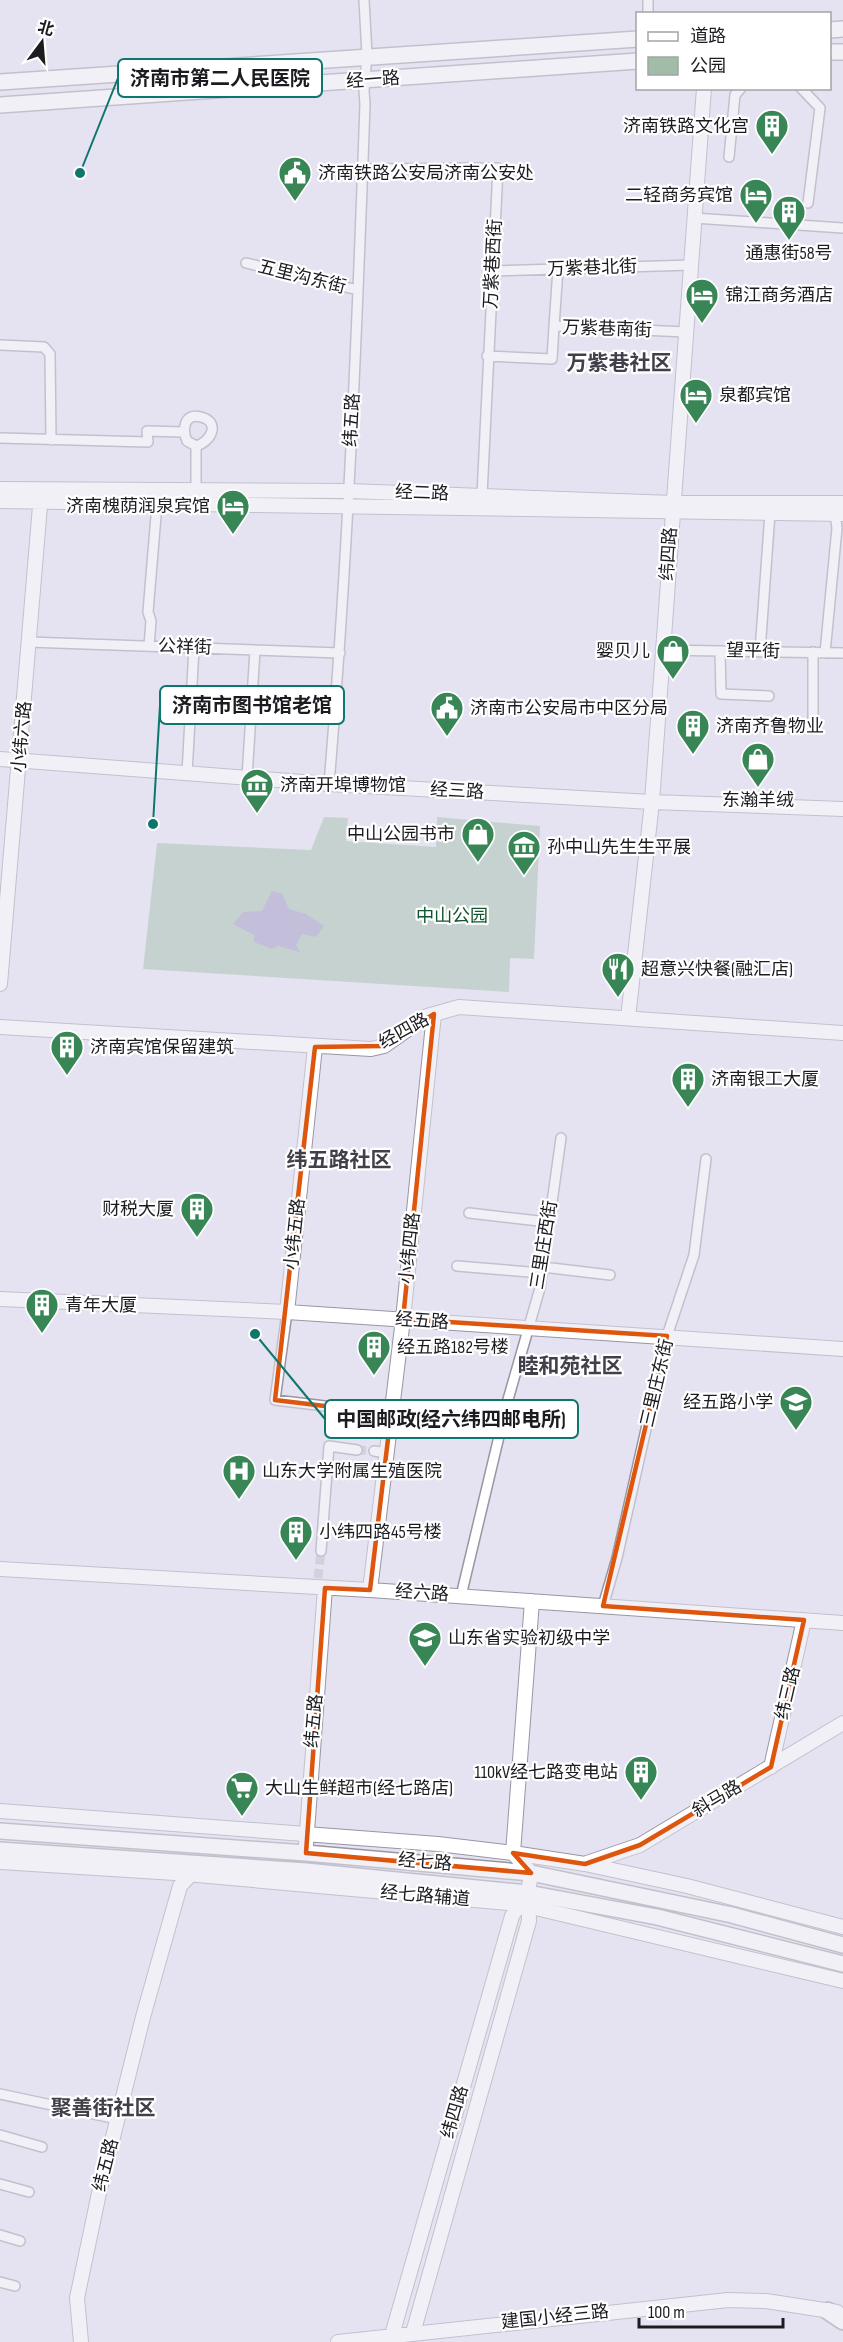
<svg xmlns="http://www.w3.org/2000/svg" width="843" height="2342" viewBox="0 0 843 2342" font-family="'Sofia Sans Condensed','Noto Sans SC',sans-serif">
<rect width="100%" height="100%" fill="#e5e3f1"/>
<path fill="#a1bda9" d="M324,817L348,818L346,841L436,847L437,817L540,826L534,959L510,958L509,992L143,969L157,843L311,850Z"/>
<path fill="#9a91bc" d="M272,891L282,894L289,909L306,914L324,926L316,937L302,934L296,945L300,952L278,946L272,949L254,942V935L233,924L243,912L262,911Z"/>
<g fill="none" stroke-linecap="round" stroke-linejoin="round">
<path stroke="#bdbbc7" stroke-width="9" stroke-dasharray="9 4.5" stroke-linecap="butt" d="M357,1450L374,1451
M318,1578L321,1551"/>
<defs>
<path id="street" d="M648,0V14
M801,88L820,108L808,203
M729,157L735,95L741,88
M363,169L498,168L482,495
M694,218L843,228
M246,263L358,290
M492,271L691,265
M554,326L558,269
M0,345L44,347L50,354L51,440
M487,356L552,359L554,326L686,332
M0,438L148,442L147,431L183,432
M196,494V446C211,442 221,422 201,417C184,412 182,430 187,441L196,446
M29,642L340,653
M149,646L151,621L148,612L157,504
M662,650L843,653
M720,651L721,694L769,696
M760,651L770,513
M825,653L837,528L835,514
M778,727L813,729V652
M187,773L194,648
M247,778L255,650
M329,784C348,558 357,331 365,104L364,91L367,55L364,0
M469,1213L548,1222
M457,1266L542,1273
M543,1267L610,1275
M287,1312L275,1400L391,1414
M374,1451L387,1453
M321,1551L329,1446L357,1450
M461,1596L507,1403L540,1288L561,1138
M603,1606L617,1558L667,1336L694,1255L706,1159
M0,2094L117,2119
M0,2135L42,2147
M0,2184L29,2192
M0,2235L20,2241
M0,2282L15,2286"/>
<path id="secondary" d="M0,489L349,491L673,503H843
M0,501L843,514
M0,759L329,784L652,802L843,809
M0,984L41,494
M628,1018L652,802L704,88
M0,1027L371,1049L384,1046L427,1016L459,1007L843,1033
M0,1299L287,1312L843,1349
M287,1312L315,1047
M0,1569L370,1590L843,1623
M370,1590L403,1319L434,1014
M771,1767L804,1620
M0,1811L438,1844L513,1853L585,1864L687,1886L843,1927
M306,1845L325,1588
M0,1862L175,1873L519,1904L843,1981
M587,1863L640,1845L843,1723
M413,2333L529,1921L528,1893L531,1873L513,1853L532,1601
M392,2335L512,1916L523,1899
M81,2342L77,2298L99,2193L143,2017L180,1886L194,1871
M338,2342L728,2300L766,2301L837,2312"/>
<path id="primary" d="M830,30L843,29
M830,52H843
M0,82L638,39
M0,105L638,61
M0,1831L306,1853L531,1873L732,1915L843,1945
M0,1850L306,1871L528,1893L657,1917L843,1964"/>
<path id="highway" d="M828,2311L843,2321"/>
</defs>
<use href="#street" stroke="#9896a3" stroke-width="12"/>
<use href="#secondary" stroke="#9896a3" stroke-width="16"/>
<use href="#primary" stroke="#9896a3" stroke-width="18"/>
<use href="#highway" stroke="#9896a3" stroke-width="20"/>
<use href="#street" stroke="#fff" stroke-width="9"/>
<use href="#secondary" stroke="#fff" stroke-width="14"/>
<use href="#primary" stroke="#fff" stroke-width="15"/>
<use href="#highway" stroke="#fff" stroke-width="16"/>
</g>
<path d="M0 0H843V2342H0ZM434,1014L403,1319L667,1336L603,1606L804,1620L771,1767L640,1845L585,1864L513,1853L531,1873L306,1853L325,1588L370,1590L391,1414L275,1400L315,1047L384,1046Z" fill="#e5e3f1" fill-opacity=".55" fill-rule="evenodd"/>
<path fill="none" stroke="#de560d" stroke-width="4.5" stroke-linejoin="round" d="M434,1014L403,1319L667,1336L603,1606L804,1620L771,1767L640,1845L585,1864L513,1853L531,1873L306,1853L325,1588L370,1590L391,1414L275,1400L315,1047L384,1046Z"/>
<defs>
<symbol id="building-pin" viewBox="-11 -11 22 30"><path d="M0 17L-7.5 6A9.5 9.5 0 1 1 7.5 6Z" fill="#388656" stroke="#fff"/><path d="M-4-6H4V6H1V3H-1V6H-4ZM-2.5-4.3h1.7v1.8h-1.7ZM.8-4.3h1.7v1.8H.8ZM-2.5-1h1.7V.8h-1.7ZM.8-1h1.7V.8H.8Z" fill="#fff"/></symbol>
<symbol id="civic-pin" viewBox="-11 -11 22 30"><path d="M0 17L-7.5 6A9.5 9.5 0 1 1 7.5 6Z" fill="#388656" stroke="#fff"/><path d="M-.6-6.5H3V-4.5H.6V-3L4-1V1h2V6H-6V1h2V-1L-.6-3ZM-1.2 2.5V6h2.4V2.5Z" fill="#fff"/></symbol>
<symbol id="hotel-pin" viewBox="-11 -11 22 30"><path d="M0 17L-7.5 6A9.5 9.5 0 1 1 7.5 6Z" fill="#388656" stroke="#fff"/><path d="M-6-4.5h1.5V1H6V5H4.5V3h-9V5H-6ZM-4 0a1.8 1.8 0 1 1 3.6 0ZM.5 0V-2.5h3Q6-2.5 6 0Z" fill="#fff"/></symbol>
<symbol id="shop-pin" viewBox="-11 -11 22 30"><path d="M0 17L-7.5 6A9.5 9.5 0 1 1 7.5 6Z" fill="#388656" stroke="#fff"/><path d="M-5-2.5h2.3a2.7 3.5 0 0 1 5.4 0H5L5.5 6h-11ZM-1.5-2.5h3a1.5 2.3 0 0 0-3 0Z" fill="#fff"/></symbol>
<symbol id="museum-pin" viewBox="-11 -11 22 30"><path d="M0 17L-7.5 6A9.5 9.5 0 1 1 7.5 6Z" fill="#388656" stroke="#fff"/><path d="M0-6L6-3V-2H-6V-3ZM-5-1h2V3h-2ZM-1-1h2V3h-2ZM3-1h2V3H3ZM-6 4H6V6H-6Z" fill="#fff"/></symbol>
<symbol id="restaurant-pin" viewBox="-11 -11 22 30"><path d="M0 17L-7.5 6A9.5 9.5 0 1 1 7.5 6Z" fill="#388656" stroke="#fff"/><path d="M-5-6h1v4h1v-4h1v4h1v-4h1v5L-1.5 .5V6h-2V.5L-5-1ZM5-6V6H3V1.5H1.5Q1.5-4 5-6Z" fill="#fff"/></symbol>
<symbol id="school-pin" viewBox="-11 -11 22 30"><path d="M0 17L-7.5 6A9.5 9.5 0 1 1 7.5 6Z" fill="#388656" stroke="#fff"/><path d="M0-5L7-2L0 1L-7-2ZM-4 1L0 2.5L4 1V4Q0 6-4 4Z" fill="#fff"/></symbol>
<symbol id="hospital-pin" viewBox="-11 -11 22 30"><path d="M0 17L-7.5 6A9.5 9.5 0 1 1 7.5 6Z" fill="#388656" stroke="#fff"/><path d="M-5-5h3v3.5h4V-5h3V5h-3V1.5h-4V5h-3Z" fill="#fff"/></symbol>
<symbol id="supermarket-pin" viewBox="-11 -11 22 30"><path d="M0 17L-7.5 6A9.5 9.5 0 1 1 7.5 6Z" fill="#388656" stroke="#fff"/><path d="M-6-5.5h2.5l.6 2H6L4.5 2H-2.5L-4.4-4H-6ZM-1.5 3.2a1.3 1.3 0 1 0 .1 0ZM3 3.2a1.3 1.3 0 1 0 .1 0Z" fill="#fff"/></symbol>
</defs>
<g fill-rule="evenodd">
<use href="#building-pin" x="753" y="107" width="38" height="52"/>
<use href="#civic-pin" x="276" y="154" width="38" height="52"/>
<use href="#hotel-pin" x="737" y="176" width="38" height="52"/>
<use href="#building-pin" x="770" y="193" width="38" height="52"/>
<use href="#hotel-pin" x="683" y="276" width="38" height="52"/>
<use href="#hotel-pin" x="677" y="376" width="38" height="52"/>
<use href="#hotel-pin" x="214" y="487" width="38" height="52"/>
<use href="#shop-pin" x="654" y="632" width="38" height="52"/>
<use href="#civic-pin" x="428" y="689" width="38" height="52"/>
<use href="#building-pin" x="674" y="707" width="38" height="52"/>
<use href="#shop-pin" x="739" y="740" width="38" height="52"/>
<use href="#museum-pin" x="238" y="766" width="38" height="52"/>
<use href="#shop-pin" x="459" y="815" width="38" height="52"/>
<use href="#museum-pin" x="505" y="828" width="38" height="52"/>
<use href="#restaurant-pin" x="599" y="950" width="38" height="52"/>
<use href="#building-pin" x="48" y="1028" width="38" height="52"/>
<use href="#building-pin" x="669" y="1060" width="38" height="52"/>
<use href="#building-pin" x="178" y="1190" width="38" height="52"/>
<use href="#building-pin" x="23" y="1286" width="38" height="52"/>
<use href="#building-pin" x="355" y="1328" width="38" height="52"/>
<use href="#school-pin" x="777" y="1383" width="38" height="52"/>
<use href="#hospital-pin" x="220" y="1452" width="38" height="52"/>
<use href="#building-pin" x="277" y="1513" width="38" height="52"/>
<use href="#school-pin" x="406" y="1619" width="38" height="52"/>
<use href="#building-pin" x="622" y="1753" width="38" height="52"/>
<use href="#supermarket-pin" x="223" y="1769" width="38" height="52"/>
</g>
<g text-anchor="middle" dominant-baseline="central" stroke-width="4.5" stroke-linejoin="round" paint-order="stroke">
<g font-size="18" fill="#1c1b20" stroke="#fff">
<text transform="translate(373 80) rotate(-4)">经一路</text>
<text transform="translate(493 264) rotate(-87)">万紫巷西街</text>
<text transform="translate(592 268) rotate(-2)">万紫巷北街</text>
<text transform="translate(302 277) rotate(14)">五里沟东街</text>
<text transform="translate(607 329) rotate(2)">万紫巷南街</text>
<text transform="translate(352 420) rotate(-87)">纬五路</text>
<text transform="translate(422 493) rotate(2)">经二路</text>
<text transform="translate(669 554) rotate(-86)">纬四路</text>
<text transform="translate(185 647) rotate(2)">公祥街</text>
<text transform="translate(753 651) rotate(1)">望平街</text>
<text transform="translate(22 737) rotate(-85)">小纬六路</text>
<text transform="translate(457 791) rotate(3)">经三路</text>
<text transform="translate(404 1031) rotate(-29)">经四路</text>
<text transform="translate(295 1234) rotate(-84)">小纬五路</text>
<text transform="translate(544 1245) rotate(-81)">三里庄西街</text>
<text transform="translate(410 1248) rotate(-84)">小纬四路</text>
<text transform="translate(422 1321) rotate(4)">经五路</text>
<text transform="translate(657 1383) rotate(-77)">三里庄东街</text>
<text transform="translate(422 1593) rotate(4)">经六路</text>
<text transform="translate(788 1693) rotate(-77)">纬三路</text>
<text transform="translate(314 1721) rotate(-85)">纬五路</text>
<text transform="translate(717 1799) rotate(-31)">斜马路</text>
<text transform="translate(425 1862) rotate(5)">经七路</text>
<text transform="translate(425 1896) rotate(5)">经七路辅道</text>
<text transform="translate(455 2112) rotate(-74)">纬四路</text>
<text transform="translate(106 2165) rotate(-76)">纬五路</text>
<text transform="translate(555 2317) rotate(-6)">建国小经三路</text>
</g>
<g font-size="18" fill="#1c1b20" stroke="#fff" text-anchor="start">
<text x="749" y="126" text-anchor="end">济南铁路文化宫</text>
<text x="318" y="173">济南铁路公安局济南公安处</text>
<text x="733" y="195" text-anchor="end">二轻商务宾馆</text>
<text x="789" y="253" text-anchor="middle">通惠街58号</text>
<text x="725" y="295">锦江商务酒店</text>
<text x="719" y="395">泉都宾馆</text>
<text x="210" y="506" text-anchor="end">济南槐荫润泉宾馆</text>
<text x="650" y="651" text-anchor="end">婴贝儿</text>
<text x="470" y="708">济南市公安局市中区分局</text>
<text x="716" y="726">济南齐鲁物业</text>
<text x="280" y="785">济南开埠博物馆</text>
<text x="758" y="800" text-anchor="middle">东瀚羊绒</text>
<text x="455" y="834" text-anchor="end">中山公园书市</text>
<text x="547" y="847">孙中山先生生平展</text>
<text x="641" y="969">超意兴快餐(融汇店)</text>
<text x="90" y="1047">济南宾馆保留建筑</text>
<text x="711" y="1079">济南银工大厦</text>
<text x="174" y="1209" text-anchor="end">财税大厦</text>
<text x="65" y="1305">青年大厦</text>
<text x="397" y="1347">经五路182号楼</text>
<text x="773" y="1402" text-anchor="end">经五路小学</text>
<text x="262" y="1471">山东大学附属生殖医院</text>
<text x="319" y="1532">小纬四路45号楼</text>
<text x="448" y="1638">山东省实验初级中学</text>
<text x="618" y="1772" text-anchor="end">110kV经七路变电站</text>
<text x="265" y="1788">大山生鲜超市(经七路店)</text>
</g>
<g font-size="18" fill="#10562f" stroke="#fff">
<text x="452" y="916">中山公园</text>
</g>
<g font-size="21" font-weight="bold" fill="#413f4a" stroke="#fff">
<text x="619" y="363">万紫巷社区</text>
<text x="339" y="1160">纬五路社区</text>
<text x="570" y="1366">睦和苑社区</text>
<text x="103" y="2108">聚善街社区</text>
</g>
</g>
<path fill="none" stroke="#0f766e" stroke-width="2" d="M80 173L118 78M153 824L160 705M255 1334L325 1419"/>
<g fill="#0f766e" stroke="#fff" stroke-width="2">
<circle cx="80" cy="173" r="6"/>
<circle cx="153" cy="824" r="6"/>
<circle cx="255" cy="1334" r="6"/>
</g>
<g fill="#fff" stroke="#0f766e" stroke-width="2">
<rect x="118" y="59" width="204" height="38" rx="6"/>
<rect x="160" y="686" width="184" height="38" rx="6"/>
<rect x="325" y="1400" width="253" height="38" rx="6"/>
</g>
<g font-size="20" text-anchor="middle" font-weight="bold" fill="#1c1b20">
<text x="220" y="85">济南市第二人民医院</text>
<text x="252" y="712">济南市图书馆老馆</text>
<text x="451" y="1426">中国邮政(经六纬四邮电所)</text>
</g>
<rect x="636" y="12" width="195" height="78" fill="#ffffff" stroke="#a4a4a6" stroke-width="1.5"/>
<rect x="648" y="32" width="30" height="9" fill="#ffffff" stroke="#a4a4a6" stroke-width="1.5"/>
<text x="690" y="42" font-size="18" fill="#1c1b20">道路</text>
<rect x="648" y="57" width="30" height="18" fill="#a1bda9" stroke="#a4a4a6" stroke-width="1.5"/>
<text x="690" y="72" font-size="18" fill="#1c1b20">公园</text>
<g transform="translate(42 42) rotate(16)" stroke="#ffffff" stroke-width="4.5" paint-order="stroke">
<path d="M0-4.5L10 22L0 15L-10 22Z" fill="#1c1b20"/>
<text y="-9" font-size="16" font-weight="bold" text-anchor="middle" fill="#1c1b20">北</text>
</g>
<path d="M639 2318v9h144v-9" fill="none" stroke="#1c1b20" stroke-width="3"/>
<text x="648" y="2318" font-size="18" fill="#1c1b20" stroke="#ffffff" stroke-width="4.5" paint-order="stroke">100 m</text>
</svg>
